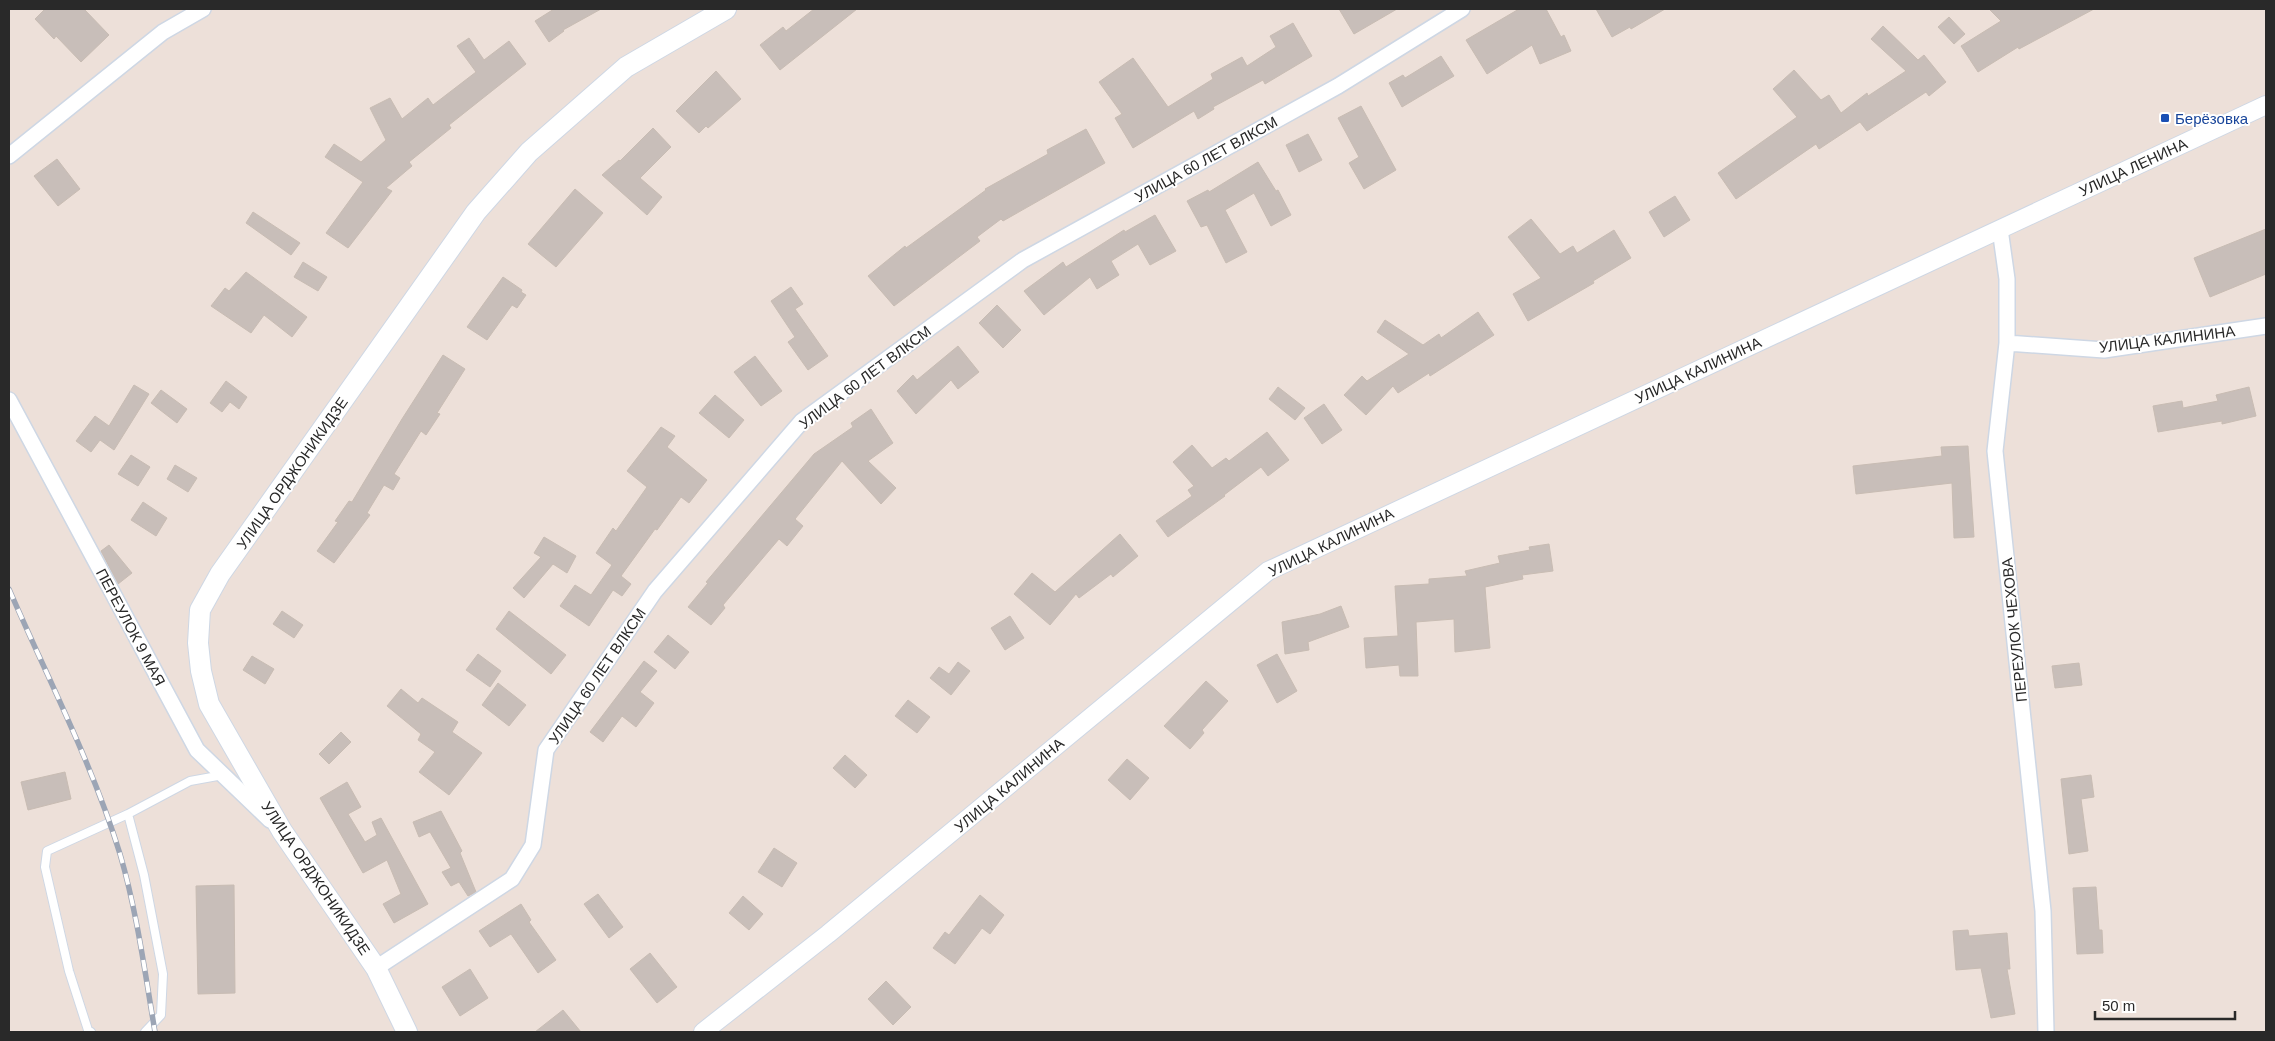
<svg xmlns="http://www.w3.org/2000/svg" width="2275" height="1041" viewBox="0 0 2275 1041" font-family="Arial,sans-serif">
<rect width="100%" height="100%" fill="#ede0d9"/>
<path fill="#c8beb9" stroke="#c8bcb3" d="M45,9H84L109,35L81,62L56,36L54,39L35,19Z
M554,9H601L563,30L564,31L549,42L535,21Z
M814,9H857L780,70L760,45L783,27L786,31Z
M1339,9H1397L1354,34Z
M1519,9H1546L1561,37L1564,35L1571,51L1540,64L1532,45L1487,74L1466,40Z
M1596,9H1665L1631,29L1630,27L1612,37Z
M1989,9H2094L2019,49L2018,47L1978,72L1961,46L2001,21Z
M1949,17L1965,34L1954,44L1938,27Z
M1293,23L1312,56L1265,84L1263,80L1213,107L1214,109L1198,119L1194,111L1133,148L1115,118L1122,114L1099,82L1133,58L1168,107L1213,79L1211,74L1242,57L1247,66L1276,47L1270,36Z
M1883,26L1918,60L1924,55L1946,82L1929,96L1926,92L1867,131L1860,122L1819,149L1816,144L1736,199L1718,173L1797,117L1773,89L1794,70L1821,100L1829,95L1841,113L1867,93L1868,96L1906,71L1871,39Z
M469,38L484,60L509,41L526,64L449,125L451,128L409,162L412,166L386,188L392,191L348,248L326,233L363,182L325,157L334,144L361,162L386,140L370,108L390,98L402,119L428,98L433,105L476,72L457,46Z
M1441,56L1454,76L1402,107L1389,83L1403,75L1405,78Z
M716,71L741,99L708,128L706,126L699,133L676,111Z
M1361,106L1396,170L1364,189L1349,163L1359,157L1338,118Z
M653,128L671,147L640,178L662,197L647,215L602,175L619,160L620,161Z
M1086,129L1105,163L1003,221L1001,219L977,237L980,241L894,306L868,276L905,246L906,248L986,190L985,189L1048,154L1047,150Z
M1308,134L1322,160L1299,172L1286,145Z
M57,159L80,189L58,206L34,176Z
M1258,162L1276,191L1278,190L1291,215L1271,226L1254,193L1225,210L1247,252L1226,263L1207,225L1201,227L1187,201L1208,190L1209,192Z
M575,189L603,213L556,267L528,244Z
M1675,196L1690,220L1664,237L1649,212Z
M253,212L300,243L291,255L246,223Z
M1155,215L1176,251L1150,265L1138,244L1111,261L1119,275L1097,289L1090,277L1044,315L1024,291L1063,262L1066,267L1124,230L1125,232Z
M1531,219L1560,254L1573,246L1577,253L1614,230L1631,258L1593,281L1594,283L1528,321L1513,294L1541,278L1508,237Z
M2266,229V274L2210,297L2194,258Z
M303,262L327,277L318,291L294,277Z
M246,272L307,317L292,337L264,315L251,333L211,306L225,288L229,291Z
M503,277L522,290L521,292L526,295L517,308L512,305L487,340L467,327Z
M791,287L803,304L795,309L828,356L808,370L788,342L795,337L771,301Z
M997,305L1021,330L1003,348L979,323Z
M1478,312L1494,335L1430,376L1429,373L1398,393L1393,386L1366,415L1344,395L1362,376L1367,381L1409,354L1377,332L1385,320L1423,345L1439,334L1441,338Z
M958,346L979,372L958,389L951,380L916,414L897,391L913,375L917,380Z
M443,355L465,369L437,413L440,414L426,435L421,431L394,474L400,478L393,490L384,485L367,513L370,515L334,563L317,551L338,522L335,521L349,501L352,502L402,419Z
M755,356L782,391L761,406L734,372Z
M226,381L247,397L239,409L230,402L222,412L210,403Z
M134,385L149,394L114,450L100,440L91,452L76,441L95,416L109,426Z
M1278,387L1305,408L1295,420L1269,399Z
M2249,387L2256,416L2222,424V421L2158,432L2153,406L2182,401L2183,408L2218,401L2216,395Z
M161,390L187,409L177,423L151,403Z
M715,395L744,420L729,438L699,413Z
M1324,404L1342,430L1322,444L1304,418Z
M871,409L893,443L868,461L896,488L881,504L842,461L795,519L803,526L787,546L779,539L723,605L725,608L711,625L688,607L708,583L706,582L814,454L853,427L851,423Z
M661,427L675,436L667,447L707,480L689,503L681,497L657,530L655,529L621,576L631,584L622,596L613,590L589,626L560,606L575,585L591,595L612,565L596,553L613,528L616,531L647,487L627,471Z
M1267,432L1289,460L1268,476L1261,467L1224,495L1225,496L1168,537L1156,521L1192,496L1188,490L1194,486L1173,462L1192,445L1212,468L1226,458L1229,461Z
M1968,446L1974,537L1954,538L1952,483L1856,494L1853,466L1942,456L1941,447Z
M131,455L150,467L138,486L118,474Z
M175,465L197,478L188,492L167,479Z
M143,502L167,518L156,536L131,520Z
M1120,534L1138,556L1113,577L1111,574L1079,598L1076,594L1050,625L1014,594L1032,573L1055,592Z
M544,537L576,556L567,573L553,564L524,598L513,588L541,557L534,553Z
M1549,544L1553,571L1522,575L1523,579L1485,587L1490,648L1455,652L1454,619L1416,622L1418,676H1400L1399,665L1366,668L1364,638L1398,636L1395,586L1429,584V579L1467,576L1465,571L1500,563L1498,556L1530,550L1529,547Z
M109,545L132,573L118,584L101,551Z
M1341,606L1349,627L1308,642L1309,650L1285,654L1282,622L1320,614Z
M282,611L303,625L294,638L273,624Z
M509,611L566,655L551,674L496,629Z
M1010,616L1024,638L1005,650L991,628Z
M668,635L689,652L675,669L654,652Z
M478,654L501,671L490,687L466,670Z
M1277,654L1297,691L1277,703L1257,665Z
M252,656L274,669L265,684L243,670Z
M644,661L657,671L640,692L654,703L636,727L622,716L603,742L590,732Z
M958,662L970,671L951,695L930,678L939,667L949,674Z
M2079,663L2082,685L2055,688L2052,666Z
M1206,681L1228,701L1202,730L1204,733L1190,749L1164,726Z
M498,683L526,705L509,726L482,705Z
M401,689L418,703L422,698L458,722L452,732L482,753L449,795L419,772L435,752L418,740L421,734L387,706Z
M908,700L930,717L917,733L895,716Z
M341,732L351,742L329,764L319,754Z
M845,755L867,775L855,788L833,768Z
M1127,759L1149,778L1130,800L1108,780Z
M65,772L71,799L28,810L21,782Z
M2091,775L2094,797L2081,799L2088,851L2069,854L2061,779Z
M347,782L361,807L348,814L365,842L377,835L372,822L381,818L428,904L394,923L383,904L401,894L387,860L363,873L320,798Z
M441,811L462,851L460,853L476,892L468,896L459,882L451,886L442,872L451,868L430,832L419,837L413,822Z
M774,848L797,863L782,887L758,872Z
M234,885L235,993L198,994L196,886Z
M2096,887L2099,930H2102L2103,953L2077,954L2073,888Z
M598,894L623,927L609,938L584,904Z
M980,895L1004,915L990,934L982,928L955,964L933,948L945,932L949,935Z
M743,896L763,914L749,930L729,913Z
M521,904L531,920L529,922L556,960L538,973L511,934L490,947L479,931Z
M1968,930L1969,936L2007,933L2010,969H2007L2015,1014L1991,1018L1981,968L1956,970L1953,931Z
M650,953L677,987L657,1003L630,969Z
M470,969L488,998L460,1016L442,987Z
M886,981L911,1007L893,1025L868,999Z
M563,1010L581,1032H535Z"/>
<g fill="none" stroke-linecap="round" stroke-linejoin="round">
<defs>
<path id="service" d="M128,814L144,875L163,974L161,1015L145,1032
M91,1032L88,1030L69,971L45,867L47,851L128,814L190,781L223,775"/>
<path id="minor" d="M9,156L163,32L203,9
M2000,229L2007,279V343L1995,451L2043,911L2046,1032
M2007,343L2104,350L2266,326
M9,400L197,750L270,820
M376,968L512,879L533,845L546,750L655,591L802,421L1023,260L1338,86L1462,9"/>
<path id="tertiary" d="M703,1032L828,934L1268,571L2266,105"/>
<path id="secondary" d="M407,1032L376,968L282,831L209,704L201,671L198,643L200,610L220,574L476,212L529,152L626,67L726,9"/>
</defs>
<use href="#service" stroke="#ced7e4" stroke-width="10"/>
<use href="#minor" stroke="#ced7e4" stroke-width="18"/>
<use href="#tertiary" stroke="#ced7e4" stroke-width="20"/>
<use href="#secondary" stroke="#ced7e4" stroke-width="22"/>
<use href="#service" stroke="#fff" stroke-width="8"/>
<use href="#minor" stroke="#fff" stroke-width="15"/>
<use href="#tertiary" stroke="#fff" stroke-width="18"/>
<use href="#secondary" stroke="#fff" stroke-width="20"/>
<defs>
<path id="rail" d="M9,589C47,677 92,763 120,854C137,912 145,973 155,1032"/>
</defs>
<use href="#rail" stroke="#9ca5b5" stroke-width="5.5"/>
<use href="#rail" stroke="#fff" stroke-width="4" stroke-dasharray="11" stroke-linecap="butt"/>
</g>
<rect fill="#1a4fb4" stroke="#fff" stroke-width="2" x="2160" y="113" width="10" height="10" rx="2.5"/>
<g text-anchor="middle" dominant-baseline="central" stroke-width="4" stroke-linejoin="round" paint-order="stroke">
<g font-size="15" fill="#164399" stroke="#fff" text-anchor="start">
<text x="2175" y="118">Берёзовка</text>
</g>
<g font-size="15" fill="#292929" stroke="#fff">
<text transform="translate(1206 159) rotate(-29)">УЛИЦА 60 ЛЕТ ВЛКСМ</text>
<text transform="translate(2133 167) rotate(-25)">УЛИЦА ЛЕНИНА</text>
<text transform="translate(2167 339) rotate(-7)">УЛИЦА КАЛИНИНА</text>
<text transform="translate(1698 370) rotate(-25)">УЛИЦА КАЛИНИНА</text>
<text transform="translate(865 377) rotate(-37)">УЛИЦА 60 ЛЕТ ВЛКСМ</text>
<text transform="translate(292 473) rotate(-55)">УЛИЦА ОРДЖОНИКИДЗЕ</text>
<text transform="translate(1331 542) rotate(-26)">УЛИЦА КАЛИНИНА</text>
<text transform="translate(131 627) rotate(62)">ПЕРЕУЛОК 9 МАЯ</text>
<text transform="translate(2014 630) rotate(-96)">ПЕРЕУЛОК ЧЕХОВА</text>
<text transform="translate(597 676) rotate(-56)">УЛИЦА 60 ЛЕТ ВЛКСМ</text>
<text transform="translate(1009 785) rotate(-40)">УЛИЦА КАЛИНИНА</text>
<text transform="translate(316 878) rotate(56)">УЛИЦА ОРДЖОНИКИДЗЕ</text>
</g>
</g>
<rect width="2275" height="1041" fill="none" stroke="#292929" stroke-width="20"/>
<path d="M2095 1011v8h140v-8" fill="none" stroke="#292929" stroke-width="2.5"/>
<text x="2102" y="1011" font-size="15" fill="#292929" stroke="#ffffff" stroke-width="4" paint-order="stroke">50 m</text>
</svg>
